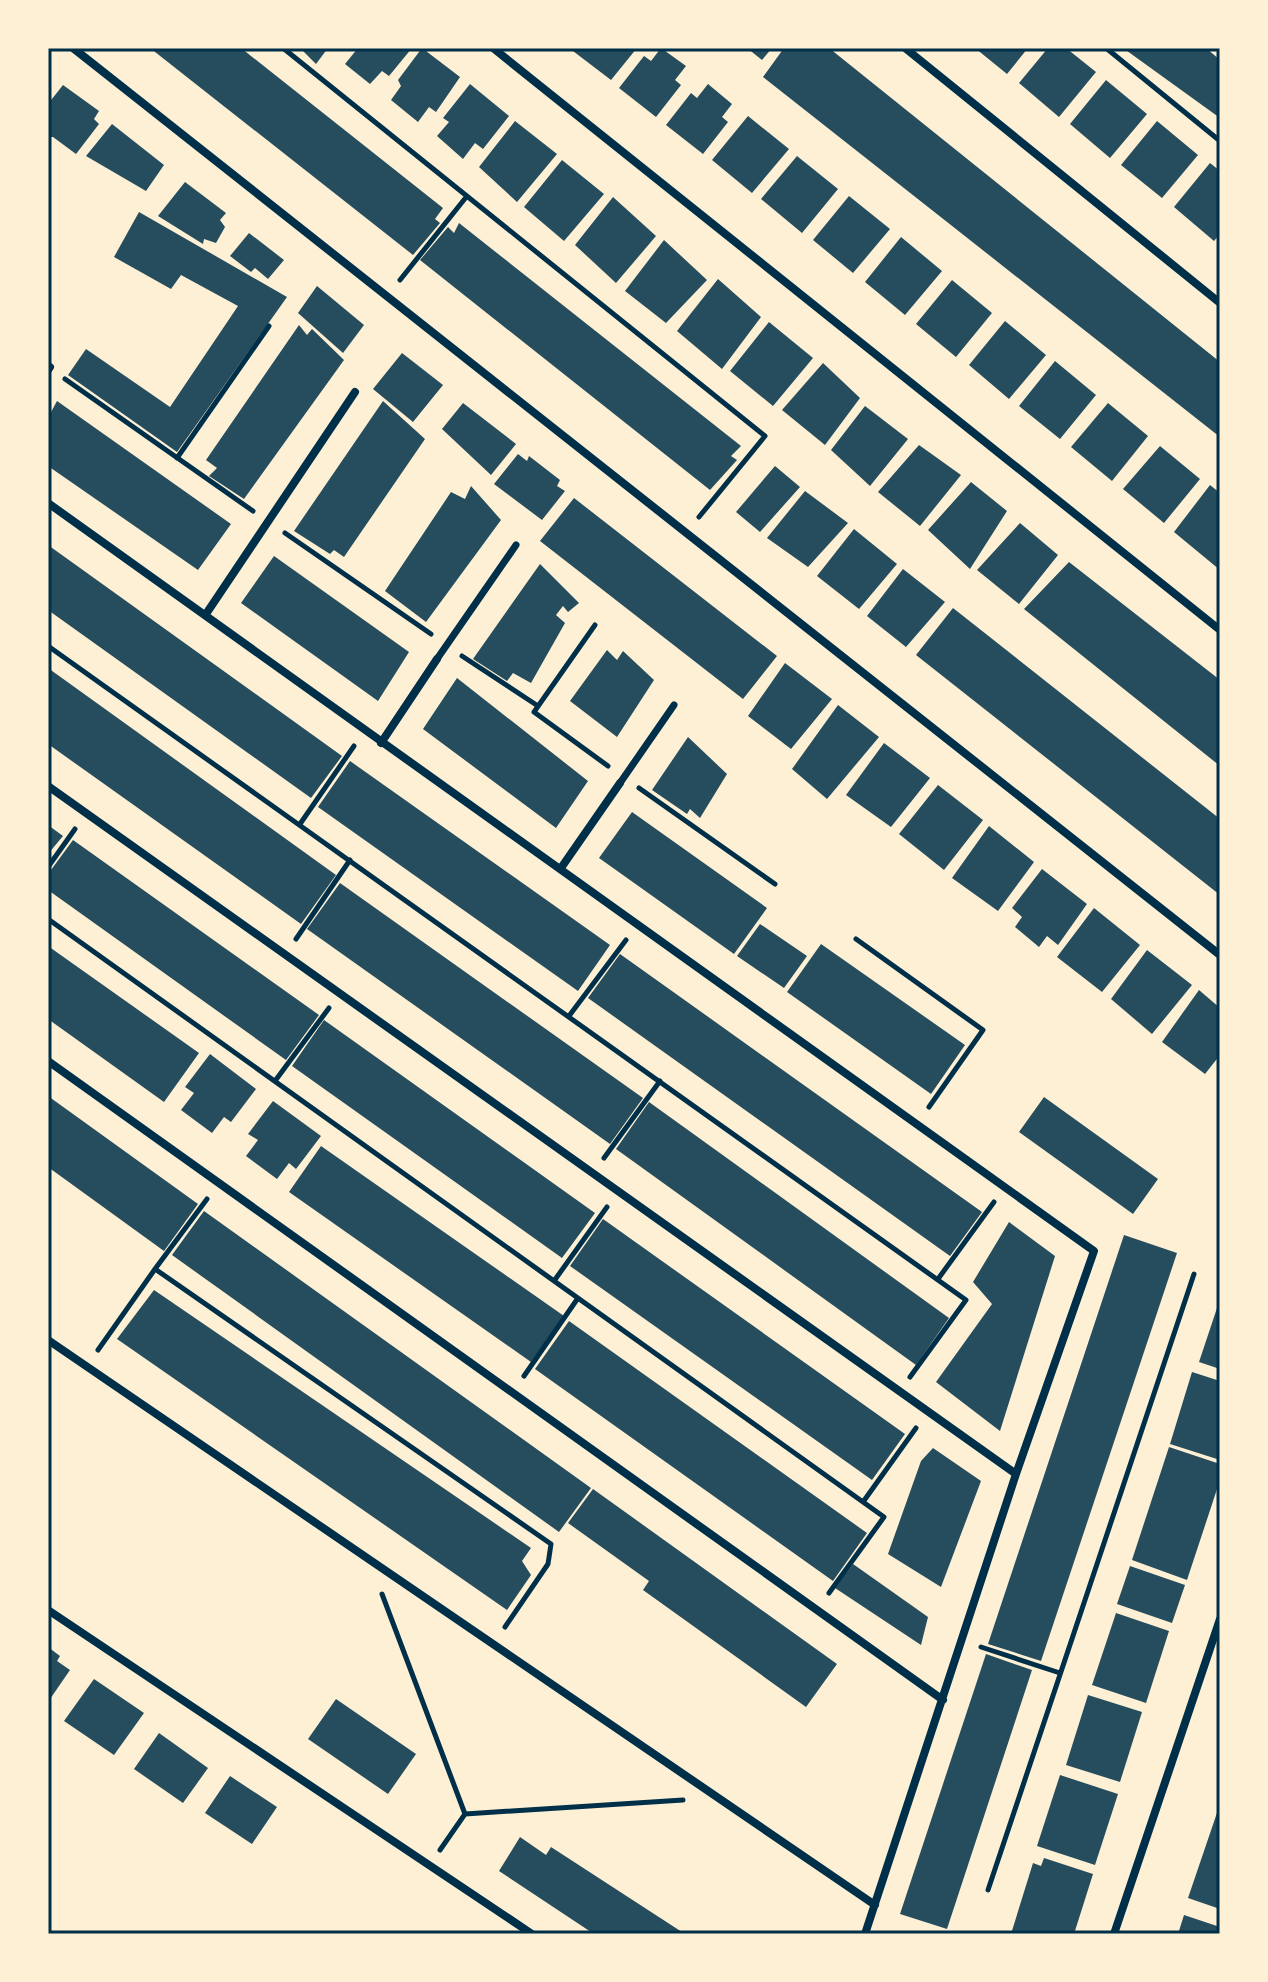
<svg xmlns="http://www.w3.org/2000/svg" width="1268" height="1982" viewBox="0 0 1268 1982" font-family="Poppins,sans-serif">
<rect width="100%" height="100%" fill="#fdf0d5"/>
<path fill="#264d5e" d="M150,48H241L443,208L435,219L440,223L413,255Z
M300,48H328L316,64Z
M358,48H412L389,76L382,71L370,84L345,64Z
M422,48L460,77L436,112L429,107L418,122L391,100L401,86L398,80Z
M569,48H637L611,80Z
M661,48L686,66L675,80L681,85L656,117L619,88L644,56L651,61Z
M747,48H772L762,60Z
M784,48H829L1220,362V437L763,77Z
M975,48H1028L1007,74Z
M1048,48H1066L1096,72L1059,117L1019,83Z
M1123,48H1206L1220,60V118Z
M1106,80L1147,114L1110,158L1070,124Z
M470,84L509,116L483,149L475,143L463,159L437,136L449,122L443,118Z
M708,84L732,104L722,117L728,122L703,154L666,125L691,93L697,98Z
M63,85L99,111L94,119L99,124L76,154L53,137H48V104Z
M748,116L789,149L752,193L712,160Z
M515,121L557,154L517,202L479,167Z
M1157,121L1198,155L1162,198L1121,165Z
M112,124L164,165L146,191L86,156Z
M797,156L838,189L802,233L761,199Z
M562,160L604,194L564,241L524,207Z
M1210,163L1220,171V234L1214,241L1174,207Z
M185,182L226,213L220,220L225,227L216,243L204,239L203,244L158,216Z
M849,196L890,229L853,273L813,240Z
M613,197L656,236L616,283L575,245Z
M139,212L287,297L177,452L68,375L86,349L170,407L238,306L181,275L171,289L114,257Z
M459,223L741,446L731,456L737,460L710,490L420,260L448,227L454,233Z
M249,233L284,260L268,279L255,268L251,272L230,256Z
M901,237L942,271L905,315L865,282Z
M664,240L707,280L666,323L625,291Z
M718,279L761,317L722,369L677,331Z
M952,280L992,313L956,357L916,324Z
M317,286L364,325L343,353L298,313Z
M1005,321L1046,355L1009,399L969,365Z
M769,322L813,358L773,406L730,371Z
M299,325L307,335L312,329L344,360L244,499L209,476L217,468L206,460Z
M402,353L443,385L413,422L373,389Z
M1055,361L1096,395L1060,439L1019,406Z
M823,363L860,398L825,445L782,410Z
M57,401L231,524L198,570L48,466V413L50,414Z
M383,401L425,439L344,557L334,550L330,554L294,531Z
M463,403L516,444L491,475L442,429Z
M1108,403L1148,436L1112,481L1071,447Z
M865,406L908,439L870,486L831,450Z
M919,445L961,475L920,526L878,492Z
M1160,446L1200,479L1164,523L1123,489Z
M518,454L527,461L529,456L560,480L557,486L565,491L542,520L494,484Z
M775,466L800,487L760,532L736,512Z
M971,482L1007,511L970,569L928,530Z
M1210,485L1220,493V570L1174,532Z
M471,486L501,520L426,622L385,591L451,492L465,499Z
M805,491L848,523L808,567L767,538Z
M574,498L777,656L743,699L540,541Z
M1020,523L1058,555L1019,604L977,570Z
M854,529L897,564L859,609L817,576Z
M48,545L342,756L311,798L48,610Z
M274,556L409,652L378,701L241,603Z
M1069,562L1220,680V766L1024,609Z
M540,564L579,603L568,612L563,606L556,615L565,623L531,683L513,673L507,681L473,659Z
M903,569L945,602L906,647L867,616Z
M953,608L1220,819V895L916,655Z
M607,650L617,660L623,651L654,680L617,737L570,701Z
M785,663L832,699L791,749L748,716Z
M48,668L336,875L301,924L48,744Z
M457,678L588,781L556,828L423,729Z
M838,705L879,737L827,799L792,769Z
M688,737L727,774L700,818L690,809L687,814L652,790Z
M884,743L930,778L891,827L846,795Z
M350,761L610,945L578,991L318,807Z
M938,785L983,820L944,870L899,834Z
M632,812L767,908L734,954L599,858Z
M48,825L63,836L48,854Z
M989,826L1034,862L998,911L952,878Z
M73,840L319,1015L286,1060L48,890V874Z
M1042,869L1087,904L1058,945L1047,936L1039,947L1015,927L1022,917L1012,908Z
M340,883L643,1098L610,1144L307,929Z
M1094,908L1140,945L1102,992L1057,957Z
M760,924L807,956L784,988L737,956Z
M821,944L965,1045L931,1094L787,992Z
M48,946L199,1053L164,1102L48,1019Z
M1147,950L1192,985L1152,1034L1111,999Z
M620,954L982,1212L950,1256L588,998Z
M1199,990L1220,1008V1055L1205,1074L1162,1042Z
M324,1020L595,1213L562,1258L292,1066Z
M210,1054L256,1089L231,1122L224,1117L212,1133L181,1110L194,1093L185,1087Z
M48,1096L198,1204L164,1251L48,1167Z
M1044,1097L1158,1179L1133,1214L1019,1132Z
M273,1101L321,1136L296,1169L289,1163L277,1179L246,1156L258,1140L248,1134Z
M649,1102L949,1318L916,1365L616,1149Z
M321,1146L564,1316L531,1362L289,1192Z
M204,1211L591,1488L559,1532L172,1255Z
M603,1219L905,1434L872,1480L570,1266Z
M1009,1222L1055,1256L1000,1431L936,1382L992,1304L973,1282Z
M1124,1235L1177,1253L1041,1661L988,1644Z
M154,1290L531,1548L522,1561L531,1575L507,1610L117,1339Z
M1220,1299V1369L1199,1362Z
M569,1321L867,1533L833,1581L535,1369Z
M1192,1372L1220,1381V1460L1170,1444Z
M1169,1447L1220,1464V1480L1187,1580L1132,1560Z
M933,1448L981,1481L941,1587L888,1554L921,1461Z
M593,1489L837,1664L806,1707L643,1590L649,1581L568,1523Z
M853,1564L928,1617L921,1645L835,1588Z
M1130,1566L1185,1585L1172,1623L1117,1604Z
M1116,1613L1169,1631L1146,1703L1092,1685Z
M48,1647L60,1656L57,1661L70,1670L48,1702Z
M986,1654L1032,1670L947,1929L900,1914Z
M94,1679L144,1713L114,1755L64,1721Z
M1088,1695L1142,1712L1120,1782L1066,1765Z
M336,1699L416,1754L388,1794L308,1739Z
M159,1733L208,1768L183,1803L134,1769Z
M1060,1775L1118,1794L1095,1865L1037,1846Z
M230,1776L277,1807L252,1844L205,1813Z
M1220,1804V1909L1188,1898Z
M520,1837L546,1855L551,1847L685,1934H594L499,1871Z
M1044,1858L1093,1874L1074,1934H1011L1033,1863L1041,1866Z
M1184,1915L1220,1927V1934H1178Z"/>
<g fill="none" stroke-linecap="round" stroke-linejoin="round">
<path stroke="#003049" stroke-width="5" d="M283,48L765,436L699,517
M1106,48L1220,141
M400,280L467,196
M65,379L253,511
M177,458L269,326
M285,533L431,634
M595,625L534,712L608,766
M48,646L966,1300L910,1377
M462,656L538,706
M639,788L775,884
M300,824L354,746
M48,867L75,829
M48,919L884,1517L829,1593
M296,939L350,860
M856,939L983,1030L929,1107
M569,1016L626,940
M275,1081L329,1008
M604,1158L660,1081
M155,1269L207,1199
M938,1279L994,1202
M554,1281L607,1207
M98,1350L155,1269L551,1544L548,1564L505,1627
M524,1376L578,1298
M863,1502L916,1428
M382,1594L465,1814L440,1850
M981,1647L1060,1673
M465,1814L683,1800
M988,1890L1194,1274"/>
<path stroke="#003049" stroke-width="7" d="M437,659L516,545
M620,783L674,705"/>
<path stroke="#003049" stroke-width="8" d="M73,48L1220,955
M493,48L1220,630
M905,48L1220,303
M48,370L50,367
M48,503L1094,1251L1016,1474L865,1934
M206,614L355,392
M381,743L437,659
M48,786L1016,1474
M561,868L620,783
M48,1061L943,1700
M48,1340L875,1905
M48,1610L532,1934
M1114,1934L1220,1619"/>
</g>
<rect width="1268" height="1982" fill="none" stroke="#fdf0d5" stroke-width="100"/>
<rect x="50" y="50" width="1168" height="1882" fill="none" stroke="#003049" stroke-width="3"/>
</svg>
